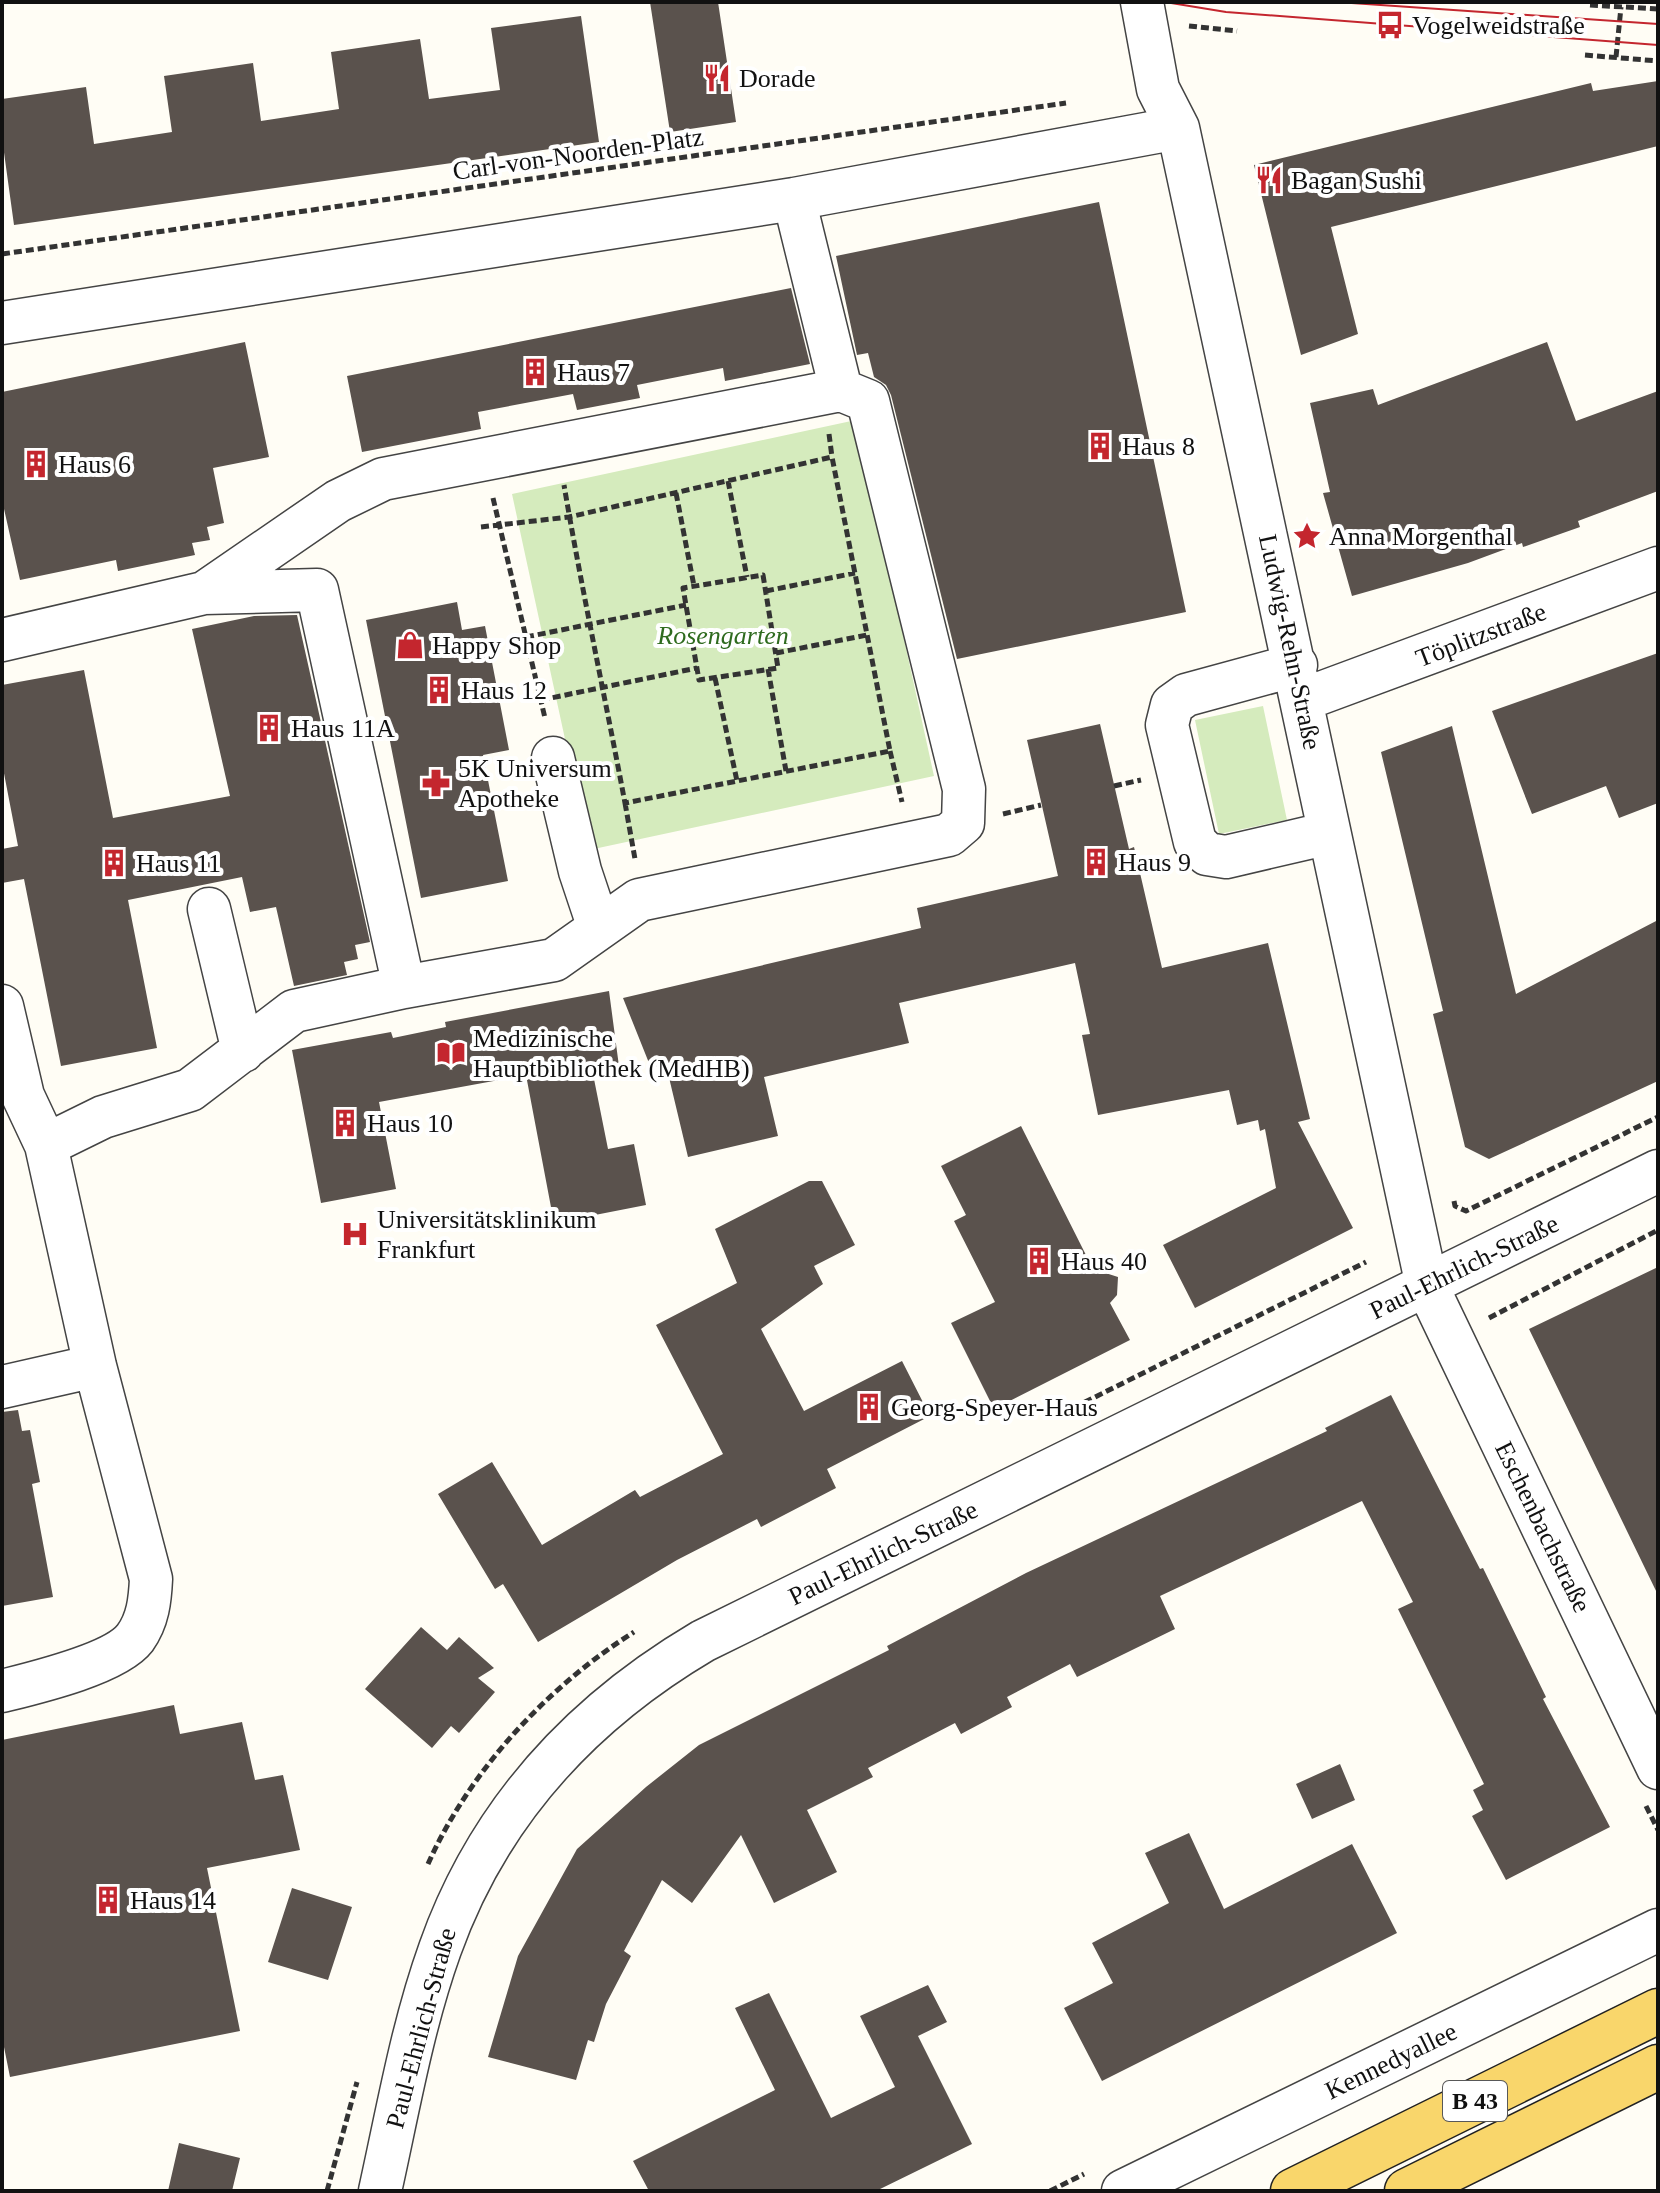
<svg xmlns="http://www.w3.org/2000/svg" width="1660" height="2193" viewBox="0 0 1660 2193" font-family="'Times New Roman',serif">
<rect width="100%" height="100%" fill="#fffdf5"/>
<path fill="#d5ebbd" d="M856,420L934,776L589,850L512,494Z
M1263,706L1287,820L1219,834L1195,720Z"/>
<path fill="#5a524d" d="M650,2H718L736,122L670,132Z
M581,16L599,142L14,225L2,138V99L86,87L94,144L172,132L164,76L253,63L261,121L339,109L331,52L420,39L429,99L500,90L491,28Z
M1658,81V146L1331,227L1358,334L1301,355L1254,165L1591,83L1593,91Z
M1099,202L1186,612L957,659L891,395L886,385L874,377L868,353L857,355L836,256Z
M791,288L810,364L725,381L723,368L637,385L640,398L577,410L573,394L478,412L481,429L362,452L347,376Z
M245,342L269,457L213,468L224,523L207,527L210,540L192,543L195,555L118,571L116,560L20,580L2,500V392Z
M1547,342L1576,421L1658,391V491L1578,521L1580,527L1523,547L1522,543L1468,563L1352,596L1323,493L1330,492L1310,403L1373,389L1378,405Z
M457,602L462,630L485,626L509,750L483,755L508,881L421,898L366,620Z
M297,615L370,942L355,945L358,959L344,962L347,975L294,986L276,907L250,912L242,877L128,900L157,1048L61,1066L24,879L2,883V849L18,846L2,763V685L84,670L113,818L230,796L192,629L254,616Z
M1658,653V803L1619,818L1606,786L1532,814L1492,711Z
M1100,724L1129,849L1134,847L1162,968L1268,943L1310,1119L1298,1122L1353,1228L1195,1308L1163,1245L1276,1188L1265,1129L1260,1131L1258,1120L1237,1125L1229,1090L1098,1115L1082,1035L1090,1034L1075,963L899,1003L909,1043L764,1077L778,1136L688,1157L666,1065L651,1068L623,998L921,928L917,908L1058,876L1027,740Z
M1452,726L1516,994L1658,920V1081L1489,1159L1465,1147L1433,1014L1443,1011L1381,752Z
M609,991L620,1074L594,1079L608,1149L634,1144L646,1205L554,1223L526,1075L379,1102L396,1189L321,1203L292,1050L391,1032L393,1038L446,1027L445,1022Z
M1021,1126L1093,1269L1118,1277L1117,1295L1110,1303L1130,1340L994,1409L951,1323L995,1302L954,1221L966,1215L941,1166Z
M809,1181H822L855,1245L814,1266L823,1284L761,1329L804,1411L902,1361L930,1416L827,1469L836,1488L761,1527L757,1519L677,1560L538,1642L503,1584L495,1589L438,1494L492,1462L542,1545L635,1490L640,1497L723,1454L656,1325L737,1283L715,1229Z
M1658,1267V1595L1529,1329Z
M1391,1395L1480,1569L1483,1568L1546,1697L1543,1699L1610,1827L1506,1880L1472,1816L1483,1810L1473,1790L1484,1784L1398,1609L1413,1602L1362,1501L1160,1596L1175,1629L1077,1677L1070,1664L1007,1697L1012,1707L961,1734L955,1723L868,1768L873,1777L807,1810L837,1872L774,1903L741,1835L692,1903L662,1880L624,1951L631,1956L606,2004L594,2042L588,2040L576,2080L488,2057L518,1956L577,1849L646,1787L699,1745L889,1650L887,1646L1026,1573L1327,1431L1325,1428Z
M18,1410L22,1431L30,1430L40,1482L32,1484L53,1597L2,1606V1412Z
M421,1627L447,1650L459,1637L494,1668L478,1678L495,1692L459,1733L451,1726L432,1748L365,1689Z
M174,1705L180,1734L242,1722L255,1780L283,1775L300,1850L207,1868L240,2031L10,2077L2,2037V1740Z
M1340,1764L1355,1800L1312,1819L1296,1784Z
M1189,1833L1224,1909L1352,1844L1397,1933L1102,2081L1064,2008L1113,1983L1092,1943L1169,1903L1145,1853Z
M292,1888L352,1907L328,1980L268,1962Z
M928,1985L947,2022L918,2036L972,2144L876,2191H649L633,2161L775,2090L735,2008L769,1993L831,2118L895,2087L860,2016Z
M179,2143L240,2158L232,2191H168Z"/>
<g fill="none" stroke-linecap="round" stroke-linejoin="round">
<defs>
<path id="minor" d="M1142,2L1158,89L1178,128L1427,1286L1658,1768
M2,323L794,199L1178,128
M2,640L204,593L338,501L383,479L841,390L794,199
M1296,665L1186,695L1172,705L1167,725L1195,842L1207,854L1226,857L1329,833
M1302,700L1658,568
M553,758L580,871L598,925
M209,909L243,1051
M404,987L554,960L639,900L949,835L963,823L964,789L868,401L841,390
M2,1006L23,1096L46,1145L95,1366L151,1579C150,1600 148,1620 135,1638C115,1664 34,1683 2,1691
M46,1145L103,1117L190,1090L294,1011L404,987L317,590L204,593
M2,1387L95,1366
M380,2191C398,2110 412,2027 440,1949C488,1814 581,1713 703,1641L1658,1171
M1123,2191L1658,1930"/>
<path id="major" d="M1293,2191L1658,2011
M1407,2191L1658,2067"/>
</defs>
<use href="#minor" stroke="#444" stroke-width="45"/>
<use href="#major" stroke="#222" stroke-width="47"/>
<path stroke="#333" stroke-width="5" stroke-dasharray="8 4" stroke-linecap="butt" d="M1590,5L1658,9
M1189,26L1237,31
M1585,55L1658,61
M1616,57L1621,7
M2,254L1066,103
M829,434L832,457
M728,481L747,577
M676,493L694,586
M493,498L545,718
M481,527L569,517L832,457L890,751L625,803C605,697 582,591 564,485
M763,575L778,668L699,680L683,588Z
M766,591L855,573
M526,637L686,605
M776,653L867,635
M768,669L786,771
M715,678L737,781
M541,700L697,668
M890,751L902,802
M1114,786L1141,780
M625,803L635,859
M1003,814L1041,805
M1454,1201L1455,1206L1466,1211L1658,1117
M1489,1318L1658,1230
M1063,1413L1366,1262
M1646,1806L1658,1830
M428,1864C470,1770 547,1687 634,1632
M327,2191L357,2082
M1050,2191L1084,2174"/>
<use href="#minor" stroke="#fff" stroke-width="42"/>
<use href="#major" stroke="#f9d66b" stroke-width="44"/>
<path stroke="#c4262e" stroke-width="2" d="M1165,2L1226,12L1658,45
M1337,2L1658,24"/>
</g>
<defs>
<symbol id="bus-bare" viewBox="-9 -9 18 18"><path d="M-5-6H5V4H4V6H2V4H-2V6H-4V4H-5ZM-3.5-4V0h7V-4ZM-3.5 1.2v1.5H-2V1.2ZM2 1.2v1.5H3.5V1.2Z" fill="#c4262e" stroke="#fff" stroke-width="2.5" paint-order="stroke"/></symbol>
<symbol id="restaurant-bare" viewBox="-9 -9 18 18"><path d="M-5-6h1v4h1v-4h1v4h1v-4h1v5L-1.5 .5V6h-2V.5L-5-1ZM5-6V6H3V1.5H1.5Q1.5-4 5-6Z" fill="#c4262e" stroke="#fff" stroke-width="2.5" paint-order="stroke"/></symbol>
<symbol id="building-bare" viewBox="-9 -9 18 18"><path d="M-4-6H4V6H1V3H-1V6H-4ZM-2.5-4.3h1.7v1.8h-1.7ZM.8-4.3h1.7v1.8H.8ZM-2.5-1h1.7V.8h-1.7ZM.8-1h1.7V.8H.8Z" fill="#c4262e" stroke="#fff" stroke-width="2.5" paint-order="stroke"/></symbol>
<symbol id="sight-bare" viewBox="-9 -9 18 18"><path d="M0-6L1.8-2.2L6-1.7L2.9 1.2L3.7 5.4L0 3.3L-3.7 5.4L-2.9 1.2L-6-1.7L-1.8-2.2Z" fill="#c4262e" stroke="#fff" stroke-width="2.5" paint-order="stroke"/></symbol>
<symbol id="shop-bare" viewBox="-9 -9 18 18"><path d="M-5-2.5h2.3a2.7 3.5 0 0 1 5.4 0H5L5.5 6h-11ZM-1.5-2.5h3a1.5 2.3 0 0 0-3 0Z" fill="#c4262e" stroke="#fff" stroke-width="2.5" paint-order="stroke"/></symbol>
<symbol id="pharmacy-bare" viewBox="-9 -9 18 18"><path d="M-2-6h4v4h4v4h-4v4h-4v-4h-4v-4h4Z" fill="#c4262e" stroke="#fff" stroke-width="2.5" paint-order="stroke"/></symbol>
<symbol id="library-bare" viewBox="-9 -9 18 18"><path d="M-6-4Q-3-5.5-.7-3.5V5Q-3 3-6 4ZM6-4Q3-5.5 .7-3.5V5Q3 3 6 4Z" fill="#c4262e" stroke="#fff" stroke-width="2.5" paint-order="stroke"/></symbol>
<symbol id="hospital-bare" viewBox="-9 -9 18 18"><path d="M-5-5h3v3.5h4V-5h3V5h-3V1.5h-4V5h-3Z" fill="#c4262e" stroke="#fff" stroke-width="2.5" paint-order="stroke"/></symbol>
</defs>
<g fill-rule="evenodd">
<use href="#bus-bare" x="1370" y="5" width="40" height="40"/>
<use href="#restaurant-bare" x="697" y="58" width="40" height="40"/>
<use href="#restaurant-bare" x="1249" y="160" width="40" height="40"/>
<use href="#building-bare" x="515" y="352" width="40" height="40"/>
<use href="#building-bare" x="1080" y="426" width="40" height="40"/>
<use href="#building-bare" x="16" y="444" width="40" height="40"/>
<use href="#sight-bare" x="1287" y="516" width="40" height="40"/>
<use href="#shop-bare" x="390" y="625" width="40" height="40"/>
<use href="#building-bare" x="419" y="670" width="40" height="40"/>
<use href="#building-bare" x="249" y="708" width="40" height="40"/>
<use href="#pharmacy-bare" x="416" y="763" width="40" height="40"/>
<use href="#building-bare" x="1076" y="842" width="40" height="40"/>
<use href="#building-bare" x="94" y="843" width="40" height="40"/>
<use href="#library-bare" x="431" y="1033" width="40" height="40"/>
<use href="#building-bare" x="325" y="1103" width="40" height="40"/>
<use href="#hospital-bare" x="335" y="1214" width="40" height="40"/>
<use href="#building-bare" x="1019" y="1241" width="40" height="40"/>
<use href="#building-bare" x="849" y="1387" width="40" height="40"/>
<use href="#building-bare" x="88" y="1880" width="40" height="40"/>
</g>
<g text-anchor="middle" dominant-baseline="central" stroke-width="8" stroke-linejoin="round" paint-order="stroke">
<rect fill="#fff" stroke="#585858" stroke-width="2" x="1443" y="2081" width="64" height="40" rx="6"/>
<g font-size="24" font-weight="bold" fill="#111">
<text x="1475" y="2101">B 43</text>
</g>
<g font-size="26" fill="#111" stroke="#fff" text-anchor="start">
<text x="1412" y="25">Vogelweidstraße</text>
<text x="739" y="78">Dorade</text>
<text x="1291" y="180">Bagan Sushi</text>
<text x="557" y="372">Haus 7</text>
<text x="1122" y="446">Haus 8</text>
<text x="58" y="464">Haus 6</text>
<text x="1329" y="536">Anna Morgenthal</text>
<text x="432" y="645">Happy Shop</text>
<text x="461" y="690">Haus 12</text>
<text x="291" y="728">Haus 11A</text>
<text x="458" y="768">5K Universum<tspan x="458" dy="30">Apotheke</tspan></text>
<text x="1118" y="862">Haus 9</text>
<text x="136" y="863">Haus 11</text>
<text x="473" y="1038">Medizinische<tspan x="473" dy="30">Hauptbibliothek (MedHB)</tspan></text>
<text x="367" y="1123">Haus 10</text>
<text x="377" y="1219">Universitätsklinikum<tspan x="377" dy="30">Frankfurt</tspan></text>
<text x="1061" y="1261">Haus 40</text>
<text x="891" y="1407">Georg-Speyer-Haus</text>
<text x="130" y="1900">Haus 14</text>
</g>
<g font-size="26" fill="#111" stroke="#fff">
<text transform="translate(578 154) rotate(-8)">Carl-von-Noorden-Platz</text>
<text transform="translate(1481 635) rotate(-21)">Töplitzstraße</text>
<text transform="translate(1290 642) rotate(78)">Ludwig-Rehn-Straße</text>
<text transform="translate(1464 1267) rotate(-26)">Paul-Ehrlich-Straße</text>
<text transform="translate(1543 1527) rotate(64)">Eschenbachstraße</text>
<text transform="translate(883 1553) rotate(-26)">Paul-Ehrlich-Straße</text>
<text transform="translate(421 2028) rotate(-75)">Paul-Ehrlich-Straße</text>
<text transform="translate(1391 2061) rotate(-26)">Kennedyallee</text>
</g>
<g font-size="26" font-style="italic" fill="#2f6b1f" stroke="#fff">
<text x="723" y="635">Rosengarten</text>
</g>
</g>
<rect width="1660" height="2193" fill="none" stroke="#111111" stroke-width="8"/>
</svg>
